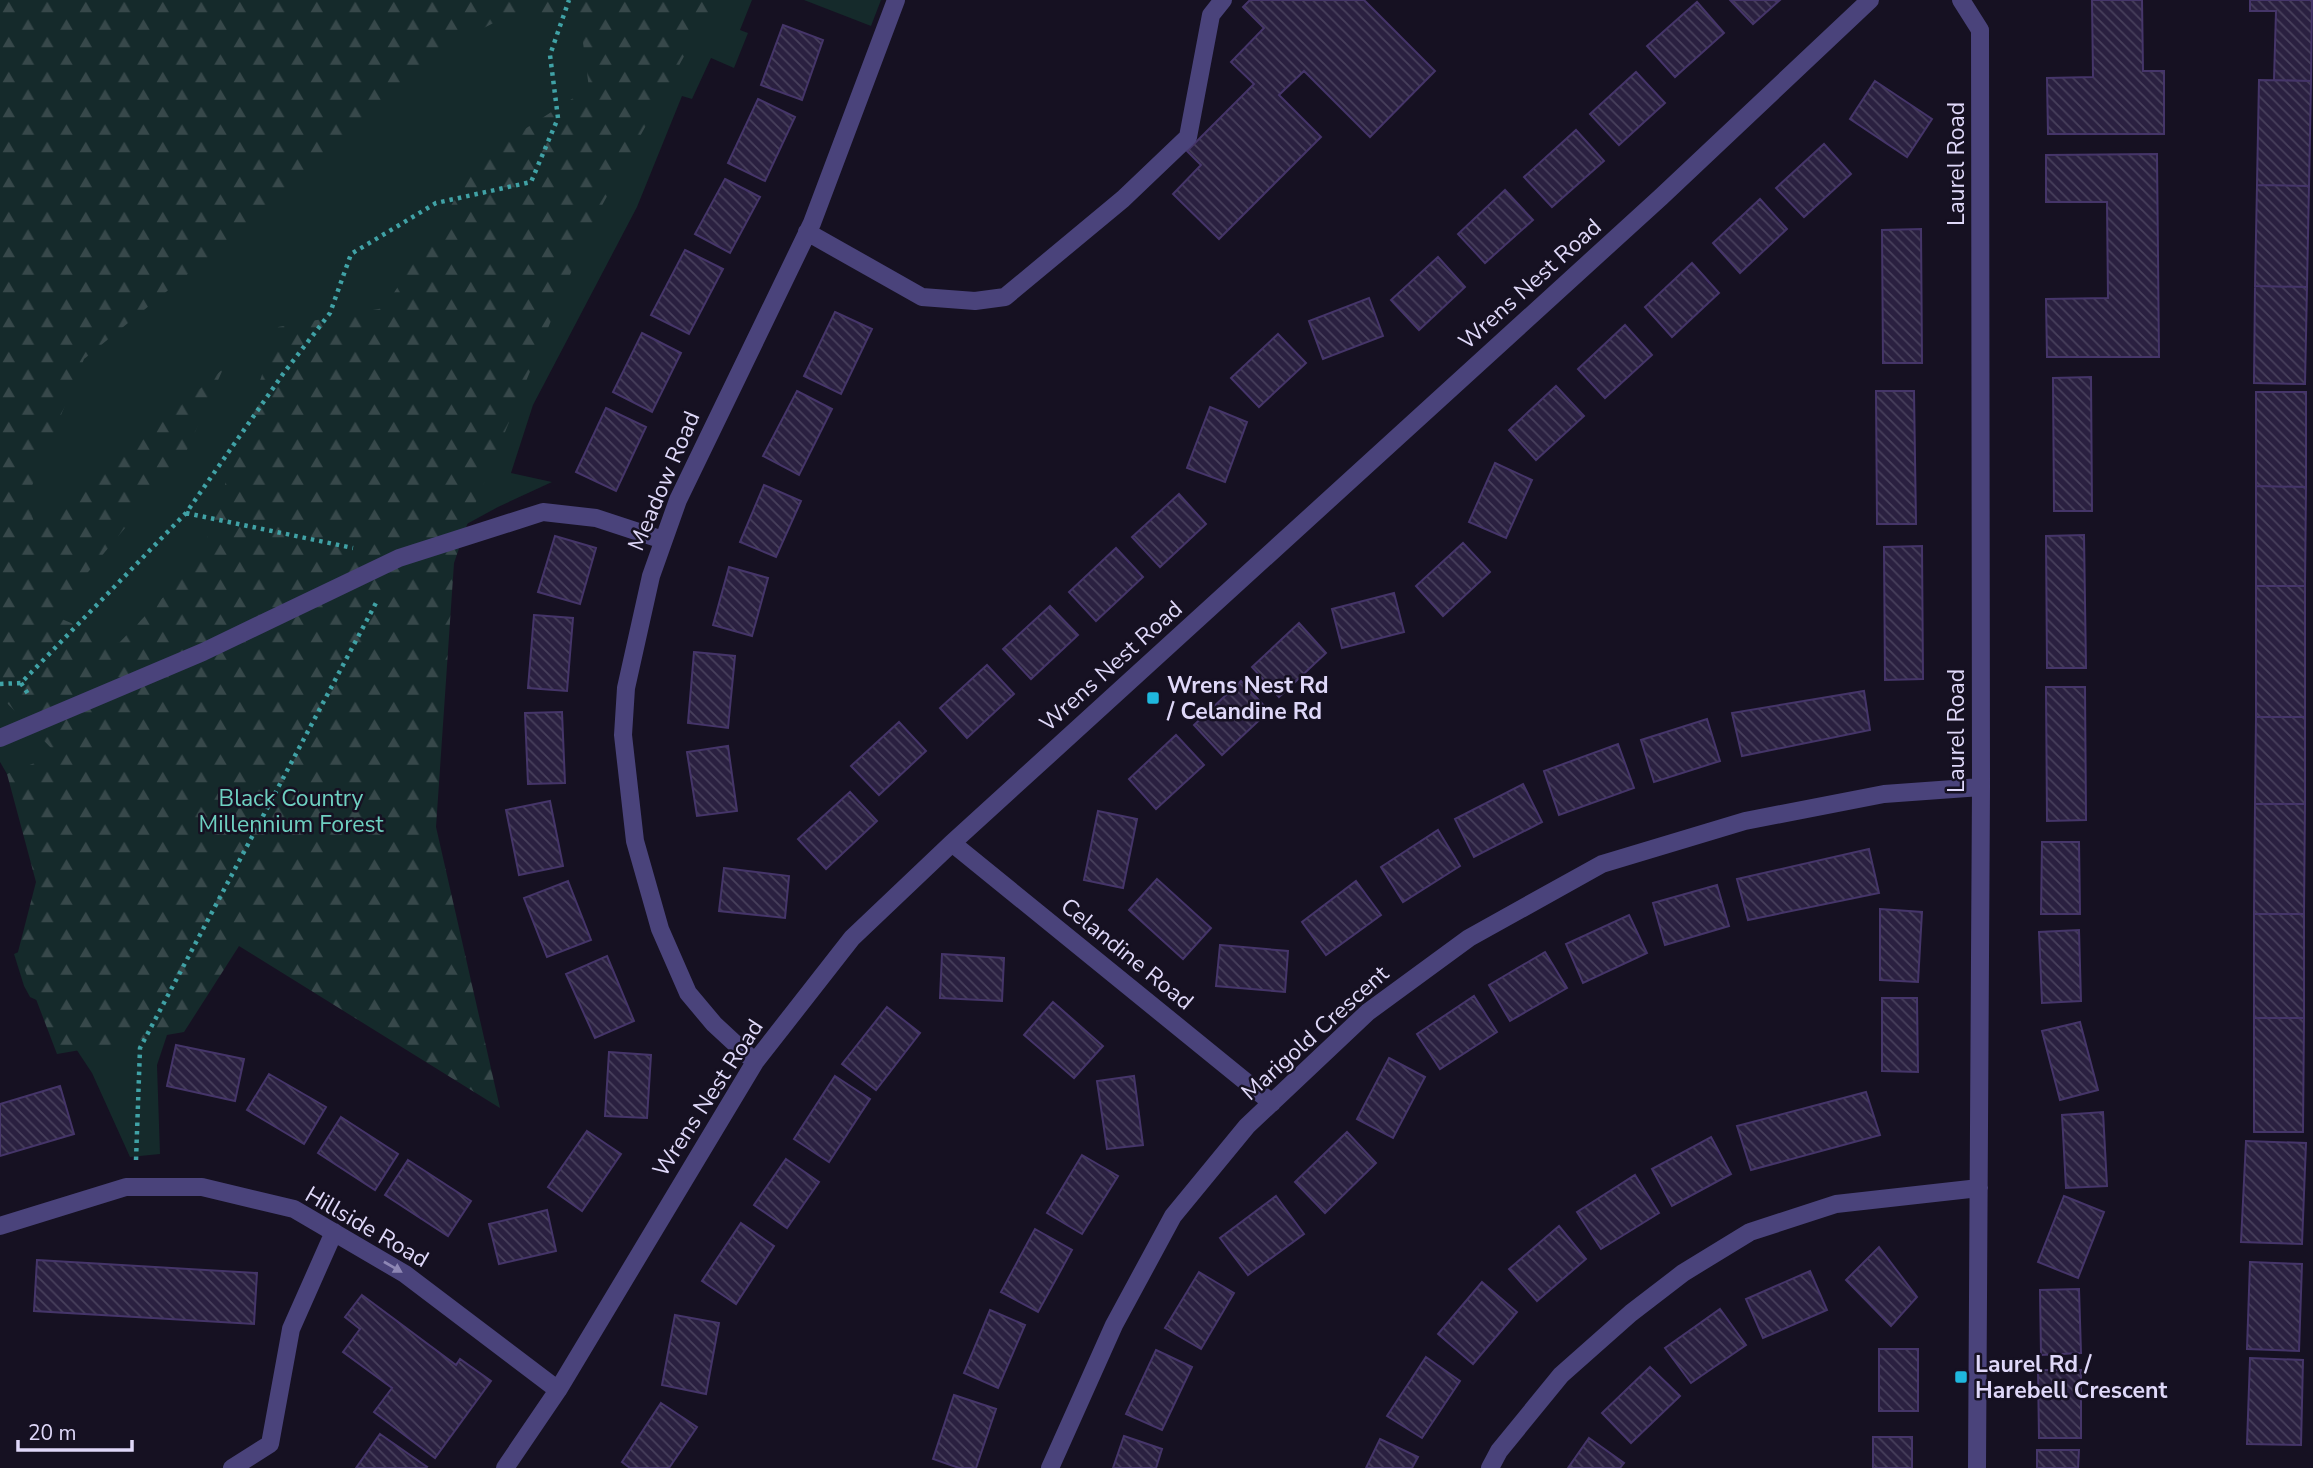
<svg xmlns="http://www.w3.org/2000/svg" width="2313" height="1468" viewBox="0 0 2313 1468" font-family="'Nunito Sans',sans-serif">
<defs>
<pattern id="forest-firs" width="22" height="20" patternUnits="userSpaceOnUse" patternTransform="scale(1.75)"><rect width="22" height="20" fill="#152a2b"/><path d="M5 1l3.5 6h-7zM16 11l3.5 6h-7z" fill="#37484a"/></pattern>
<pattern id="building-back-hatch" width="6" height="6" patternUnits="userSpaceOnUse" patternTransform="scale(1.75)"><rect width="6" height="6" fill="#2a2040"/><path d="M-1 5l2 2M0 0l6 6M5-1l2 2" fill="none" stroke="#48405c"/></pattern>
</defs>
<rect width="100%" height="100%" fill="#161122"/>
<path fill="#152a2b" d="M0,0H752L740,30L748,33L734,68L711,58L692,99L682,96L637,207L533,405L511,473L552,482L498,507L421,549L167,1035L157,1065L160,1154L130,1157L92,1073L47,1005L30,997L24,986L14,954L27,948L45,901L14,786L0,762Z
M804,0H881L871,26Z"/>
<path fill="url(#forest-firs)" fill-rule="evenodd" d="M0,0H715L589,229L469,519L454,563L436,827L500,1108L239,946L184,1032L57,1054L18,952L36,882L7,774L57,754L0,696ZM503,18L580,20L589,88L484,155L384,308L278,327L200,559L119,643L52,615L183,459L223,369L36,529L27,498L84,359L325,162L400,84L457,42Z"/>
<path fill="url(#building-back-hatch)" stroke="#453569" stroke-width="2" d="M1250,0H1364L1435,71L1370,137L1304,71L1279,95L1321,137L1219,239L1173,194L1201,165L1187,151L1254,84L1231,62L1264,28L1243,7Z
M1730,0H1780L1753,24Z
M2092,0H2142L2143,71H2164V134H2048L2047,78L2093,77Z
M2250,0H2312L2311,81L2274,80L2276,11H2250Z
M1697,2L1724,33L1675,77L1647,46Z
M783,25L823,40L802,100L761,85Z
M1636,72L1665,103L1619,145L1590,114Z
M2259,80L2311,81L2309,186L2257,185Z
M1875,81L1932,119L1907,157L1850,119Z
M758,99L795,117L765,181L728,163Z
M1576,130L1604,161L1552,207L1524,177Z
M1824,144L1851,174L1804,217L1776,188Z
M2157,154L2159,357H2047L2046,299L2108,298L2107,202H2046V155Z
M725,179L760,197L730,253L695,234Z
M2257,185L2309,186L2307,287L2255,286Z
M1505,190L1533,220L1485,263L1458,234Z
M1760,199L1787,229L1740,273L1713,243Z
M1921,229L1922,363H1883L1882,230Z
M685,250L723,269L689,334L651,315Z
M1438,257L1465,287L1419,330L1391,300Z
M1692,263L1719,293L1672,337L1645,307Z
M2255,286L2307,287L2305,384L2254,383Z
M1369,298L1383,336L1323,359L1309,321Z
M835,312L872,329L841,394L804,376Z
M1625,325L1652,355L1605,398L1578,369Z
M642,333L681,353L652,412L613,392Z
M1278,334L1306,363L1259,407L1231,378Z
M2091,377L2092,511H2054L2053,378Z
M1556,386L1584,416L1536,460L1509,430Z
M797,391L832,409L799,475L763,456Z
M1876,391H1914L1916,524H1877Z
M2256,392H2306V487L2256,486Z
M1210,407L1247,422L1225,482L1187,468Z
M606,408L646,427L616,491L576,472Z
M1495,463L1532,480L1506,538L1469,522Z
M764,485L801,501L776,557L740,542Z
M2256,486L2306,487L2305,586H2256Z
M1179,494L1206,524L1160,567L1132,537Z
M2084,535L2086,668H2047L2046,536Z
M555,536L596,548L580,604L538,592Z
M1463,543L1490,572L1443,616L1416,586Z
M1922,546L1923,679L1885,680L1884,547Z
M1116,548L1143,577L1096,621L1069,592Z
M729,567L768,578L752,636L713,625Z
M2256,586H2305V717H2256Z
M1394,593L1404,632L1342,648L1332,609Z
M1050,606L1078,635L1031,679L1003,649Z
M534,615L573,618L567,691L528,688Z
M1299,623L1326,653L1279,697L1252,667Z
M694,652L735,656L728,728L688,723Z
M987,665L1014,694L967,738L940,708Z
M1241,681L1269,711L1222,755L1194,725Z
M2046,687H2085L2086,820L2047,821Z
M1864,691L1870,730L1742,756L1732,713Z
M562,712L565,783L528,784L525,713Z
M2256,717H2305V804H2255Z
M1707,719L1720,761L1654,782L1641,740Z
M899,722L926,751L879,795L851,766Z
M1176,735L1204,765L1156,809L1129,779Z
M1618,744L1634,788L1559,815L1544,771Z
M728,746L737,811L697,816L687,752Z
M1523,784L1542,822L1474,857L1455,819Z
M850,792L877,821L826,869L798,839Z
M550,801L563,866L519,875L506,810Z
M2255,804H2305L2304,914H2254Z
M1098,811L1137,819L1123,888L1084,880Z
M1438,830L1460,866L1403,902L1381,867Z
M2042,842H2079L2080,914H2041Z
M1869,849L1879,893L1748,920L1737,879Z
M724,868L789,876L785,918L719,911Z
M1157,879L1211,928L1183,959L1129,910Z
M568,881L591,940L547,957L524,898Z
M1356,881L1381,915L1326,955L1302,922Z
M1717,885L1729,926L1665,945L1653,903Z
M1880,909L1922,912L1918,982L1880,980Z
M2254,914H2304V1018H2254Z
M1629,915L1647,953L1583,983L1566,944Z
M2079,930L2081,1001L2042,1003L2039,932Z
M1220,945L1288,951L1285,992L1216,986Z
M1545,952L1567,988L1510,1021L1489,985Z
M942,954L1004,958L1002,1001L940,998Z
M607,956L634,1021L595,1038L566,974Z
M1474,996L1497,1032L1440,1069L1417,1034Z
M1882,998H1917L1918,1072L1882,1071Z
M1053,1002L1103,1046L1074,1078L1024,1035Z
M887,1007L920,1033L876,1090L842,1064Z
M2254,1018H2304L2303,1132H2254Z
M2080,1022L2098,1090L2060,1100L2042,1031Z
M176,1045L244,1059L235,1101L167,1086Z
M609,1052L651,1055L647,1118L605,1116Z
M1389,1058L1425,1077L1393,1138L1357,1119Z
M269,1074L326,1107L304,1144L247,1110Z
M835,1076L870,1099L829,1162L794,1139Z
M1134,1076L1143,1145L1107,1149L1097,1081Z
M60,1086L74,1134L0,1156V1104Z
M1866,1092L1880,1135L1751,1170L1737,1126Z
M2103,1112L2107,1186L2066,1188L2062,1115Z
M341,1117L398,1154L375,1190L318,1153Z
M587,1131L621,1154L582,1211L548,1187Z
M1347,1132L1376,1163L1325,1213L1295,1182Z
M1711,1137L1731,1174L1672,1206L1652,1169Z
M2246,1141L2306,1143L2302,1244L2241,1242Z
M1082,1155L1118,1176L1082,1234L1047,1213Z
M786,1159L819,1182L787,1228L754,1205Z
M408,1160L471,1201L448,1236L385,1195Z
M1635,1175L1659,1213L1601,1249L1577,1212Z
M1276,1196L1304,1234L1248,1275L1220,1238Z
M2064,1196L2104,1212L2078,1278L2038,1262Z
M547,1210L556,1251L499,1264L489,1224Z
M741,1223L774,1246L736,1304L702,1281Z
M1559,1226L1586,1259L1537,1301L1509,1269Z
M1035,1229L1072,1250L1038,1312L1001,1292Z
M1879,1247L1917,1297L1891,1326L1846,1280Z
M37,1260L257,1273L254,1324L34,1311Z
M2250,1262L2302,1264L2299,1351L2247,1349Z
M1810,1271L1827,1310L1763,1338L1746,1299Z
M1199,1272L1234,1293L1201,1349L1165,1328Z
M1482,1282L1517,1312L1473,1364L1438,1334Z
M2079,1289L2081,1353L2041,1355L2040,1290Z
M362,1295L456,1365L460,1359L491,1381L435,1458L374,1412L392,1388L343,1352L360,1329L345,1317Z
M1720,1309L1746,1345L1691,1383L1665,1348Z
M990,1310L1025,1325L998,1388L964,1373Z
M675,1315L719,1323L706,1394L662,1385Z
M1879,1349H1918V1411H1879Z
M1156,1350L1192,1367L1162,1430L1126,1414Z
M1426,1357L1460,1381L1422,1438L1387,1416Z
M2250,1358L2303,1360L2301,1445L2247,1444Z
M1650,1367L1680,1396L1631,1443L1602,1413Z
M2038,1370H2081V1438H2039Z
M954,1395L996,1409L976,1468H959L933,1459Z
M661,1403L697,1427L669,1468H630L622,1462Z
M380,1434L427,1467L426,1468H356Z
M1124,1436L1162,1449L1156,1468H1113Z
M1873,1437H1912V1468H1873Z
M1589,1438L1624,1463L1620,1468H1568Z
M1380,1439L1418,1457L1412,1468H1366Z
M2037,1450H2079L2078,1468H2037Z"/>
<g fill="none" stroke-linecap="round" stroke-linejoin="round">
<path stroke="#40a2a6" stroke-width="4.5" stroke-dasharray="3.5 5" stroke-linecap="butt" d="M186,513L353,548
M21,683L30,697
M0,684L21,683L186,513L283,374L330,313L351,254L436,203L531,182L558,118L550,55L569,0
M136,1160L140,1048L377,601"/>
<path stroke="#4a437b" stroke-width="18" d="M1961,0L1980,30L1981,787L1977,1468
M807,232L922,297L975,301L1005,297L1123,199L1188,137L1211,15L1223,0
M0,738L203,652L399,558L543,512L596,518L663,540
M952,843L1272,1103
M755,1062L714,1024L688,993L660,929L635,841L623,735L626,688L651,576L678,500L812,223L896,0
M0,1226L126,1187H202L294,1209L405,1274L558,1390
M232,1468L270,1444L291,1329L334,1232
M505,1468L558,1390L755,1062L852,938L952,843L1661,197L1870,0
M1050,1468L1114,1325L1173,1216L1247,1126L1368,1012L1469,938L1602,864L1745,821L1884,794L1981,787
M1490,1468L1499,1451L1561,1375L1631,1313L1683,1273L1750,1232L1836,1204L1979,1188"/>
</g>
<defs><path id="oneway-solid" d="M-6-.8H1V-3.2L6.5 0L1 3.2V.8H-6Z" transform="scale(1.75)"/></defs>
<use fill="#8d86b4" href="#oneway-solid" transform="translate(393 1267) rotate(30)"/>
<g fill="#1fb8de" stroke="#161122" stroke-width="2.5">
<rect x="1146" y="691" width="14" height="14" rx="3.5"/>
<rect x="1954" y="1370" width="14" height="14" rx="3.5"/>
</g>
<g text-anchor="middle" dominant-baseline="central" stroke-width="5" stroke-linejoin="round" paint-order="stroke">
<g font-size="23" fill="#dfd8f9" stroke="#161122">
<text transform="translate(1956 164) rotate(-90)">Laurel Road</text>
<text transform="translate(1530 284) rotate(-42)">Wrens Nest Road</text>
<text transform="translate(664 481) rotate(-67)">Meadow Road</text>
<text transform="translate(1111 666) rotate(-42)">Wrens Nest Road</text>
<text transform="translate(1956 731) rotate(-90)">Laurel Road</text>
<text transform="translate(1127 954) rotate(39)">Celandine Road</text>
<text transform="translate(1315 1033) rotate(-42)">Marigold Crescent</text>
<text transform="translate(708 1098) rotate(-57)">Wrens Nest Road</text>
<text transform="translate(367 1227) rotate(30)">Hillside Road</text>
</g>
<g font-size="23" font-weight="bold" fill="#dfd8f9" stroke="#161122" text-anchor="start">
<text x="1167" y="685">Wrens Nest Rd<tspan x="1167" dy="26">/ Celandine Rd</tspan></text>
<text x="1975" y="1364">Laurel Rd /<tspan x="1975" dy="26">Harebell Crescent</tspan></text>
</g>
<g font-size="23" fill="#6ed0c1" stroke="#161122">
<text x="291" y="798">Black Country<tspan x="291" dy="26">Millennium Forest</tspan></text>
</g>
</g>
<path d="M18 1440v10h114v-10" fill="none" stroke="#dfd8f9" stroke-width="3.5"/>
<text x="28" y="1440" font-size="21" fill="#dfd8f9" stroke="#161122" stroke-width="5" paint-order="stroke">20 m</text>
</svg>
